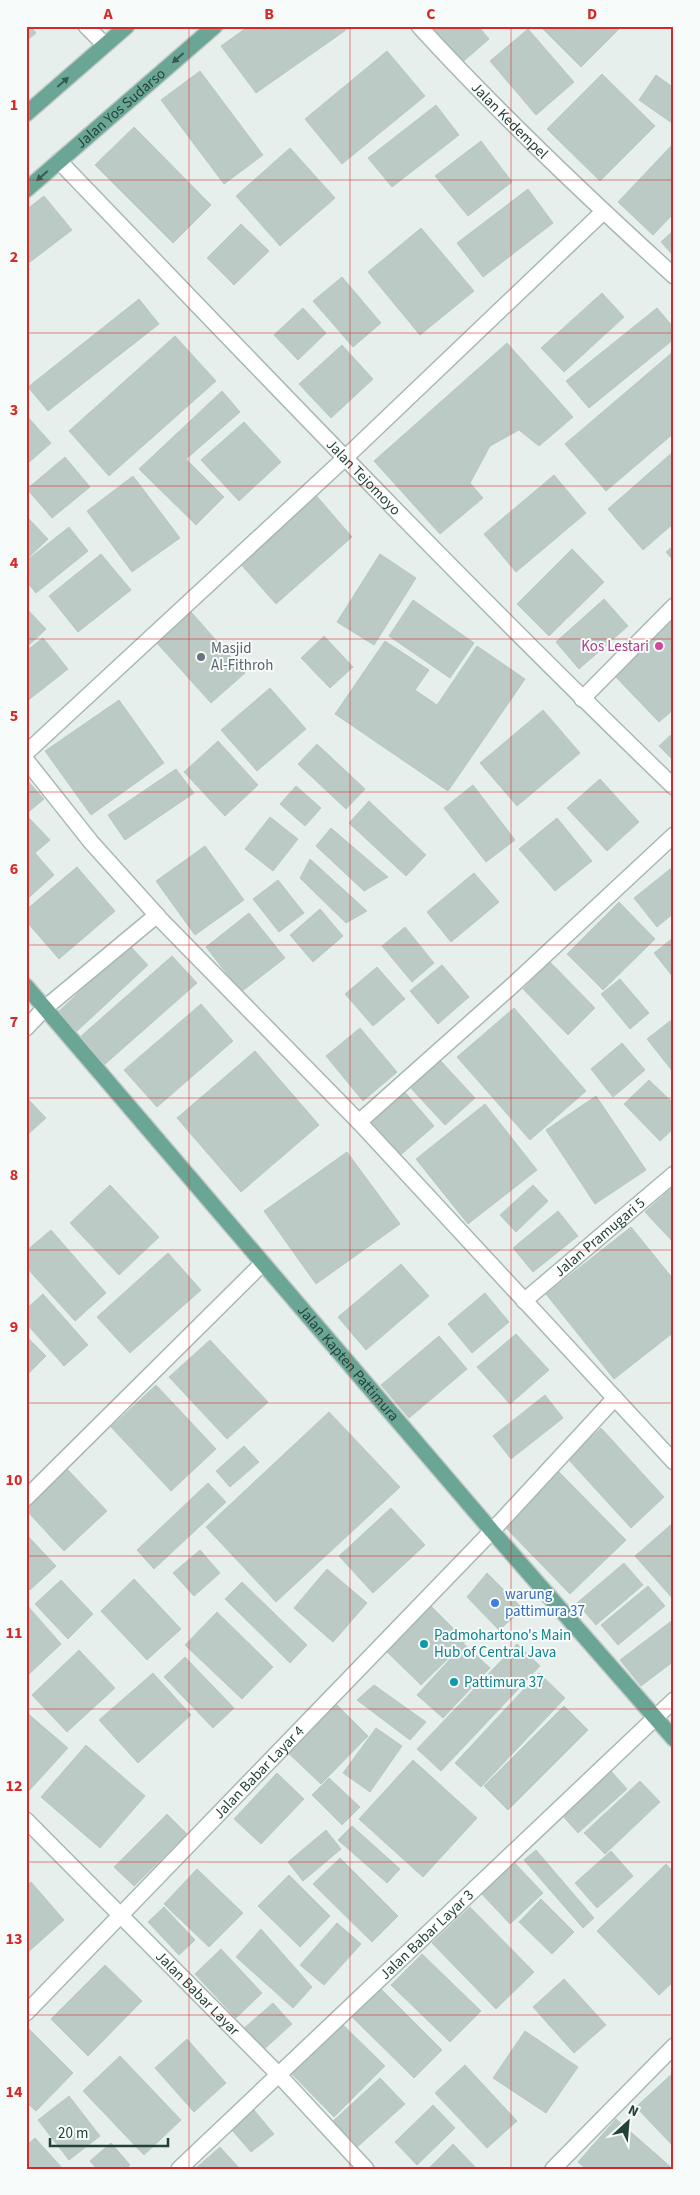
<svg xmlns="http://www.w3.org/2000/svg" width="700" height="2195" viewBox="0 0 700 2195" font-family="'Source Sans 3',sans-serif">
<rect width="100%" height="100%" fill="#e6efeb"/>
<path fill="#bbcac4" stroke="#b8c9c2" d="M26,26H30L36,33L26,41Z
M249,26H343L346,30L256,93L221,46Z
M424,26H478L489,39L458,66Z
M540,26H622L581,67Z
M528,29L574,82L536,115L490,61Z
M387,51L425,96L342,164L305,119Z
M200,71L263,155L224,184L161,100Z
M602,74L655,126L600,181L547,129Z
M656,75L674,88L672,123L639,100Z
M436,105L459,135L392,187L368,158Z
M134,127L211,205L173,243L95,165Z
M481,141L512,182L468,216L435,176Z
M672,145L674,146V213L653,235L618,202Z
M290,148L335,198L280,246L236,196Z
M528,189L553,223L483,277L457,243Z
M44,196L72,230L26,265V210Z
M241,224L269,251L234,285L207,258Z
M421,228L474,291L420,335L368,272Z
M674,230V256L661,242Z
M342,277L381,323L353,347L313,301Z
M602,293L624,317L564,372L541,348Z
M139,299L159,324L48,411L28,387Z
M303,308L326,333L298,360L274,335Z
M657,308L674,328V339L589,408L566,381Z
M175,336L216,381L109,476L69,431Z
M507,343L573,417L539,446L519,430L490,446L470,483L483,498L440,534L374,461Z
M342,345L373,379L331,418L299,384Z
M674,351V433L606,491L565,444Z
M222,391L240,412L186,459L224,497L196,525L139,469Z
M26,415L51,443L26,465Z
M244,422L281,462L239,501L201,460Z
M674,451V523L643,550L608,509Z
M65,457L90,487L52,518L27,489Z
M554,475L586,513L516,572L484,534Z
M133,476L180,538L132,572L87,511Z
M315,494L352,537L276,604L238,561Z
M26,516L48,539L26,560Z
M69,527L88,551L36,593L26,581V561Z
M674,545V561L666,552Z
M572,549L604,582L549,636L517,604Z
M101,554L131,590L78,632L49,596Z
M380,554L416,578L374,645L337,622Z
M604,599L628,626L579,669L556,642Z
M413,600L474,643L450,678L389,636Z
M26,608L46,629L26,648Z
M191,612L245,673L211,703L156,642Z
M674,617V709L659,722L613,674Z
M324,636L353,667L330,688L301,658Z
M43,638L68,669L26,702V651Z
M385,641L429,670L415,690L437,705L477,646L525,679L448,791L335,714Z
M270,688L306,729L257,771L221,730Z
M119,700L164,763L91,815L45,751Z
M543,710L580,753L517,806L480,763Z
M674,732V761L659,746Z
M218,741L258,785L225,816L184,772Z
M317,744L365,789L346,809L298,764Z
M176,769L194,793L125,840L108,815Z
M26,779L44,799L26,814Z
M600,779L639,822L607,851L567,808Z
M473,785L515,840L486,862L444,808Z
M296,786L321,808L305,826L280,804Z
M369,801L426,855L406,876L349,823Z
M270,817L298,839L273,871L245,849Z
M29,818L50,840L35,853L54,875L26,900V821Z
M557,818L592,861L555,891L519,849Z
M331,828L388,877L364,891L316,846Z
M205,846L244,900L195,935L156,881Z
M310,859L367,911L346,923L300,878Z
M674,866V913L657,927L634,898Z
M77,867L115,911L59,959L26,921V910Z
M474,873L499,902L451,942L427,912Z
M278,880L304,913L279,932L253,899Z
M619,902L655,939L603,990L567,954Z
M320,909L343,936L313,962L290,935Z
M249,913L285,958L241,992L206,947Z
M405,927L434,963L412,982L382,946Z
M674,937V978L654,953Z
M129,945L148,965L75,1033L56,1014Z
M172,956L197,983L104,1065L80,1037Z
M550,962L595,1008L568,1035L523,989Z
M442,965L469,997L438,1024L410,991Z
M377,967L405,999L373,1026L345,994Z
M620,979L649,1013L630,1029L601,994Z
M201,1004L233,1041L157,1107L124,1070Z
M514,1008L586,1091L530,1140L457,1057Z
M674,1018V1073L647,1039Z
M360,1028L397,1072L363,1101L326,1056Z
M622,1043L645,1070L613,1097L591,1069Z
M255,1051L319,1125L241,1192L177,1118Z
M438,1058L475,1098L445,1125L408,1085Z
M649,1080L674,1104V1128L660,1141L624,1104Z
M403,1090L434,1126L397,1158L366,1121Z
M596,1096L646,1170L595,1204L546,1130Z
M26,1097L46,1118L26,1136Z
M485,1104L537,1170L468,1224L416,1159Z
M347,1152L400,1224L316,1284L264,1211Z
M110,1185L159,1237L119,1275L70,1223Z
M533,1185L548,1201L516,1232L500,1215Z
M674,1186V1241L673,1242L645,1212Z
M558,1211L578,1236L533,1272L513,1248Z
M631,1227L674,1280V1332L614,1379L546,1294Z
M51,1230L106,1293L75,1321L26,1267V1251Z
M168,1253L201,1290L130,1353L97,1317Z
M401,1264L429,1296L366,1350L338,1317Z
M485,1293L509,1322L472,1353L448,1324Z
M43,1294L88,1345L64,1366L26,1323V1309Z
M516,1334L549,1370L510,1404L477,1367Z
M26,1336L46,1356L27,1375L26,1374Z
M439,1336L467,1369L409,1418L381,1385Z
M210,1340L268,1402L227,1439L169,1377Z
M156,1385L216,1449L171,1491L111,1427Z
M545,1395L563,1418L511,1459L493,1436Z
M329,1412L400,1487L276,1602L206,1527Z
M601,1428L664,1497L631,1528L568,1459Z
M244,1446L259,1462L230,1487L216,1471Z
M67,1469L107,1511L64,1551L26,1510V1507Z
M559,1472L626,1540L570,1594L504,1526Z
M208,1483L226,1502L154,1569L137,1550Z
M391,1508L425,1545L373,1593L339,1556Z
M674,1522V1600L635,1556Z
M26,1534L56,1566L30,1590L26,1586Z
M200,1550L220,1573L194,1596L173,1573Z
M624,1563L643,1585L596,1625L577,1603Z
M327,1569L367,1603L333,1642L294,1608Z
M487,1573L523,1609L499,1630L467,1597Z
M134,1579L181,1629L147,1660L101,1611Z
M61,1580L93,1614L68,1639L35,1604Z
M242,1582L307,1645L290,1663L225,1599Z
M648,1586L665,1606L618,1645L601,1625Z
M427,1602L466,1641L421,1685L382,1647Z
M26,1604L61,1644L26,1677Z
M217,1612L273,1667L242,1699L185,1645Z
M674,1619V1661L641,1686L620,1660Z
M464,1644L490,1668L443,1718L417,1695Z
M517,1644L540,1666L441,1771L417,1749Z
M79,1650L115,1688L67,1732L32,1695Z
M185,1657L234,1708L213,1728L164,1677Z
M153,1673L191,1715L138,1763L99,1720Z
M539,1673L565,1698L481,1787L455,1763Z
M374,1685L426,1722L410,1740L357,1700Z
M332,1700L368,1736L321,1784L284,1749Z
M564,1706L588,1730L508,1810L484,1786Z
M26,1712L68,1748L26,1794Z
M376,1728L402,1746L370,1792L343,1773Z
M86,1745L145,1796L100,1848L41,1797Z
M413,1760L477,1818L423,1877L359,1819Z
M611,1771L627,1789L578,1833L562,1815Z
M277,1773L304,1799L261,1844L234,1819Z
M329,1778L360,1807L342,1825L312,1795Z
M640,1781L660,1802L605,1854L584,1833Z
M167,1814L187,1834L134,1886L114,1867Z
M352,1826L400,1869L387,1883L338,1840Z
M326,1830L341,1849L303,1881L288,1862Z
M536,1850L594,1918L583,1928L524,1860Z
M611,1851L633,1876L597,1908L575,1883Z
M340,1858L398,1916L372,1942L313,1884Z
M512,1860L543,1893L510,1924L479,1891Z
M666,1864L674,1873V1981L659,1995L597,1931Z
M197,1869L243,1913L209,1947L164,1904Z
M289,1875L330,1916L300,1947L258,1906Z
M31,1882L64,1920L26,1954V1886Z
M541,1899L574,1932L552,1954L519,1922Z
M164,1907L195,1940L179,1955L148,1922Z
M470,1907L534,1972L496,2009L432,1943Z
M337,1923L361,1944L324,1985L300,1965Z
M261,1929L312,1987L293,2008L236,1957Z
M221,1949L262,1993L236,2018L195,1974Z
M422,1954L481,2011L450,2042L391,1985Z
M105,1965L142,2001L88,2056L51,2019Z
M564,1979L606,2025L574,2053L533,2007Z
M377,1985L442,2050L414,2078L348,2013Z
M273,2003L292,2024L262,2051L243,2029Z
M341,2023L385,2066L334,2117L290,2072Z
M28,2028L73,2073L36,2111L26,2102V2030Z
M525,2031L578,2067L546,2113L493,2078Z
M187,2039L226,2083L194,2112L155,2068Z
M120,2056L181,2120L144,2155L83,2091Z
M465,2065L517,2121L487,2148L435,2093Z
M674,2072V2147L636,2107Z
M380,2078L405,2104L355,2149L331,2123Z
M69,2096L100,2136L69,2160L38,2120Z
M433,2105L455,2128L417,2165L395,2142Z
M254,2110L274,2134L251,2152L231,2129Z
M616,2119L673,2169H586L578,2162Z
M35,2138L63,2169H26V2146Z
M111,2143L130,2165L125,2169H97L90,2161Z
M453,2144L477,2169H428Z
M220,2147L240,2169H195Z"/>
<g fill="none" stroke-linecap="round" stroke-linejoin="round">
<defs>
<g id="minor">
<path d="M86,26L105,45"/>
<path id="s1" d="M419,26C499,114 586,196 674,276"/>
<path id="s2" d="M59,161C262,372 463,584 674,787"/>
<path d="M582,699L674,606"/>
<path d="M26,753L345,458L603,212"/>
<path d="M26,760L91,842L162,921L359,1122L674,1462"/>
<path d="M26,1028L45,1008L157,915"/>
<path d="M359,1122L514,984L674,835"/>
<path id="s3" d="M524,1301L674,1174"/>
<path d="M26,1498L263,1263"/>
<path id="s4" d="M26,1820L278,2074L366,2169"/>
<path id="s5" d="M26,2013L492,1531L615,1398"/>
<path id="s6" d="M179,2169L674,1700"/>
<path d="M553,2169L674,2046"/>
</g>
<g id="major">
<path d="M26,114L127,26"/>
<path id="s7" d="M26,190L215,26"/>
<path id="s8" d="M26,986L492,1531L674,1739"/>
</g>
</defs>
<use href="#minor" stroke="#a8b8b2" stroke-width="18"/>
<use href="#major" stroke="#c2cac8" stroke-width="18"/>
<use href="#minor" stroke="#fff" stroke-width="15"/>
<use href="#major" stroke="#6aa596" stroke-width="15"/>
</g>
<defs><path id="oneway-solid" d="M-6-.8H1V-3.2L6.5 0L1 3.2V.8H-6Z" transform="scale(1.25)"/></defs>
<g fill="#365b51">
<use href="#oneway-solid" transform="translate(178 58) rotate(139)"/>
<use href="#oneway-solid" transform="translate(63 82) rotate(-41)"/>
<use href="#oneway-solid" transform="translate(42 176) rotate(139)"/>
</g>
<path fill="none" stroke="#d62828" stroke-width="1" stroke-opacity="0.55" d="M189,26V2169M350,26V2169M511,26V2169M26,180H674M26,333H674M26,486H674M26,639H674M26,792H674M26,945H674M26,1098H674M26,1250H674M26,1403H674M26,1556H674M26,1709H674M26,1862H674M26,2015H674"/>
<circle fill="#d1479c" stroke="#f7fbf9" stroke-width="2" cx="659" cy="646" r="5"/>
<circle fill="#6b7280" stroke="#f7fbf9" stroke-width="2" cx="201" cy="657" r="5"/>
<circle fill="#3f7fe0" stroke="#f7fbf9" stroke-width="2" cx="495" cy="1603" r="5"/>
<g fill="#0f9aa8" stroke="#f7fbf9" stroke-width="2">
<circle cx="424" cy="1644" r="5"/>
<circle cx="454" cy="1682" r="5"/>
</g>
<g text-anchor="middle" dominant-baseline="central" stroke-width="4" stroke-linejoin="round" paint-order="stroke">
<g font-size="15" fill="#24423a" stroke="#f7fbf9">
<text stroke="none"><textPath href="#s7" startOffset="125">Jalan Yos Sudarso</textPath></text>
<text stroke="none"><textPath href="#s1" startOffset="131">Jalan Kedempel</textPath></text>
<text stroke="none"><textPath href="#s2" startOffset="439">Jalan Tejomoyo</textPath></text>
<text stroke="none"><textPath href="#s3" startOffset="99">Jalan Pramugari 5</textPath></text>
<text stroke="none"><textPath href="#s8" startOffset="496">Jalan Kapten Pattimura</textPath></text>
<text stroke="none"><textPath href="#s5" startOffset="335">Jalan Babar Layar 4</textPath></text>
<text stroke="none"><textPath href="#s6" startOffset="341">Jalan Babar Layar 3</textPath></text>
<text stroke="none"><textPath href="#s4" startOffset="244">Jalan Babar Layar</textPath></text>
</g>
<g font-size="15" fill="#b23c85" stroke="#f7fbf9" text-anchor="end">
<text x="649" y="646">Kos Lestari</text>
</g>
<g font-size="15" fill="#5b616d" stroke="#f7fbf9" text-anchor="start">
<text x="211" y="648">Masjid<tspan x="211" dy="17">Al-Fithroh</tspan></text>
</g>
<g font-size="15" fill="#366cbe" stroke="#f7fbf9" text-anchor="start">
<text x="505" y="1594">warung<tspan x="505" dy="17">pattimura 37</tspan></text>
</g>
<g font-size="15" fill="#0d838f" stroke="#f7fbf9" text-anchor="start">
<text x="434" y="1635">Padmohartono's Main<tspan x="434" dy="17">Hub of Central Java</tspan></text>
<text x="464" y="1682">Pattimura 37</text>
</g>
</g>
<rect width="700" height="2195" fill="none" stroke="#f7fbf9" stroke-width="55"/>
<g transform="translate(628 2122) rotate(26)" stroke="#f7fbf9" stroke-width="4" paint-order="stroke">
<path d="M0-4L9 19L0 12L-9 19Z" fill="#24423a"/>
<text y="-8" font-size="14" font-weight="bold" text-anchor="middle" fill="#24423a">N</text>
</g>
<path d="M50 2138v8h118v-8" fill="none" stroke="#24423a" stroke-width="2.5"/>
<text x="58" y="2138" font-size="15" fill="#24423a" stroke="#f7fbf9" stroke-width="4" paint-order="stroke">20 m</text>
<rect x="28" y="28" width="644" height="2140" fill="none" stroke="#d62828" stroke-width="2"/>
<g font-size="16" text-anchor="middle" font-weight="bold" fill="#d62828">
<text x="108" y="19">A</text>
<text x="269" y="19">B</text>
<text x="431" y="19">C</text>
<text x="592" y="19">D</text>
<text x="14" y="110">1</text>
<text x="14" y="262">2</text>
<text x="14" y="415">3</text>
<text x="14" y="568">4</text>
<text x="14" y="721">5</text>
<text x="14" y="874">6</text>
<text x="14" y="1027">7</text>
<text x="14" y="1180">8</text>
<text x="14" y="1332">9</text>
<text x="14" y="1485">10</text>
<text x="14" y="1638">11</text>
<text x="14" y="1791">12</text>
<text x="14" y="1944">13</text>
<text x="14" y="2097">14</text>
</g>
</svg>
